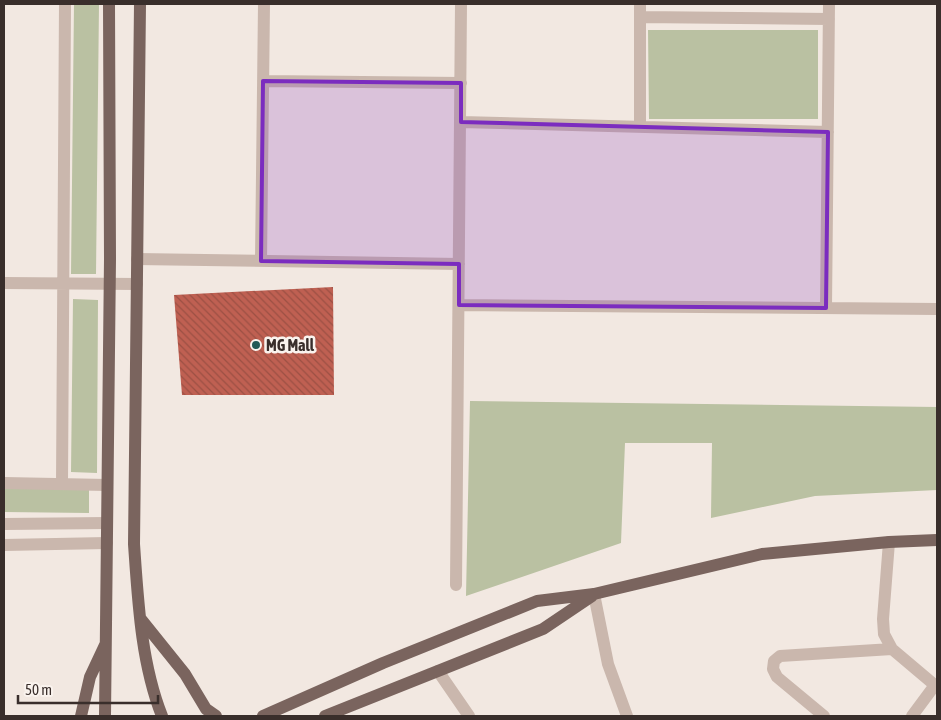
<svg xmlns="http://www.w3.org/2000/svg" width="941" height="720" viewBox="0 0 941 720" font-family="'Asap Condensed',sans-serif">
<defs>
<pattern id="building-back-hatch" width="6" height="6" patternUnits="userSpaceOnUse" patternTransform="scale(1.25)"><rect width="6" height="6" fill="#bf6052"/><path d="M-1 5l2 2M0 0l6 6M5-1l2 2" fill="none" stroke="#9c5044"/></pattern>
</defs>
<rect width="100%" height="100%" fill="#f2e8e1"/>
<path fill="#bac1a2" d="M74,4H99L96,274H71Z
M648,30H818V119H649Z
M73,299L98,300L97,473L71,472Z
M470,401L937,407V490L815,496L711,518L712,443H625L621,543L466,596Z
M4,488L89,489V513L4,512Z"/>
<path fill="url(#building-back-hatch)" d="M333,287L334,395H182L174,295Z"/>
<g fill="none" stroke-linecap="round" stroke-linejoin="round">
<path stroke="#cab7ad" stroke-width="12" d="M640,4V127
M640,17L829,19
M263,81L461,83
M461,122L828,132
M137,259L459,264
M261,261L264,4
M4,283L137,284
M459,305L937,309
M826,308L829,4
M4,483L107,485
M62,484L65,4
M4,524L107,523
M889,542L883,619L884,634L892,649L937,687
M4,545L107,543
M456,585L461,4
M594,594L608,664L627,716
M438,671L469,716
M824,716L777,677L773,669L774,661L780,656L892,649
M912,716L935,685"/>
<path stroke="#7a645e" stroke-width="12" d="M140,4L134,544C138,601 141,663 162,716
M140,618L185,674L206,709L216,716
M81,716L90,677L105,645
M105,716L110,259L109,4
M263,716L383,663L537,601L594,594L762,554L889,542L937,540
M325,716L543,629L592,596"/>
</g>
<path fill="#7b2cbf" fill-opacity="0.2" stroke="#7b2cbf" stroke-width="4" stroke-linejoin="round" d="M263,81L461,83V122L828,132L826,308L459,305V264L261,261Z"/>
<circle fill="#235956" stroke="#faf3ee" stroke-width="2" cx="256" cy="345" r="5"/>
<g text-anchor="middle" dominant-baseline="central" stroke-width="5" stroke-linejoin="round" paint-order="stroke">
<g font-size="16" font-weight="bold" fill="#392e2b" stroke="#faf3ee" text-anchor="start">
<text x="266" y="345">MG Mall</text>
</g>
</g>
<rect width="941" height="720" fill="none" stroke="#392e2b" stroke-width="10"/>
<path d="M18 695v8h140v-8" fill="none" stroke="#392e2b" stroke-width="2.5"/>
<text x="25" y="695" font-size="15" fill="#392e2b" stroke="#faf3ee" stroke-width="4" paint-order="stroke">50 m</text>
</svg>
